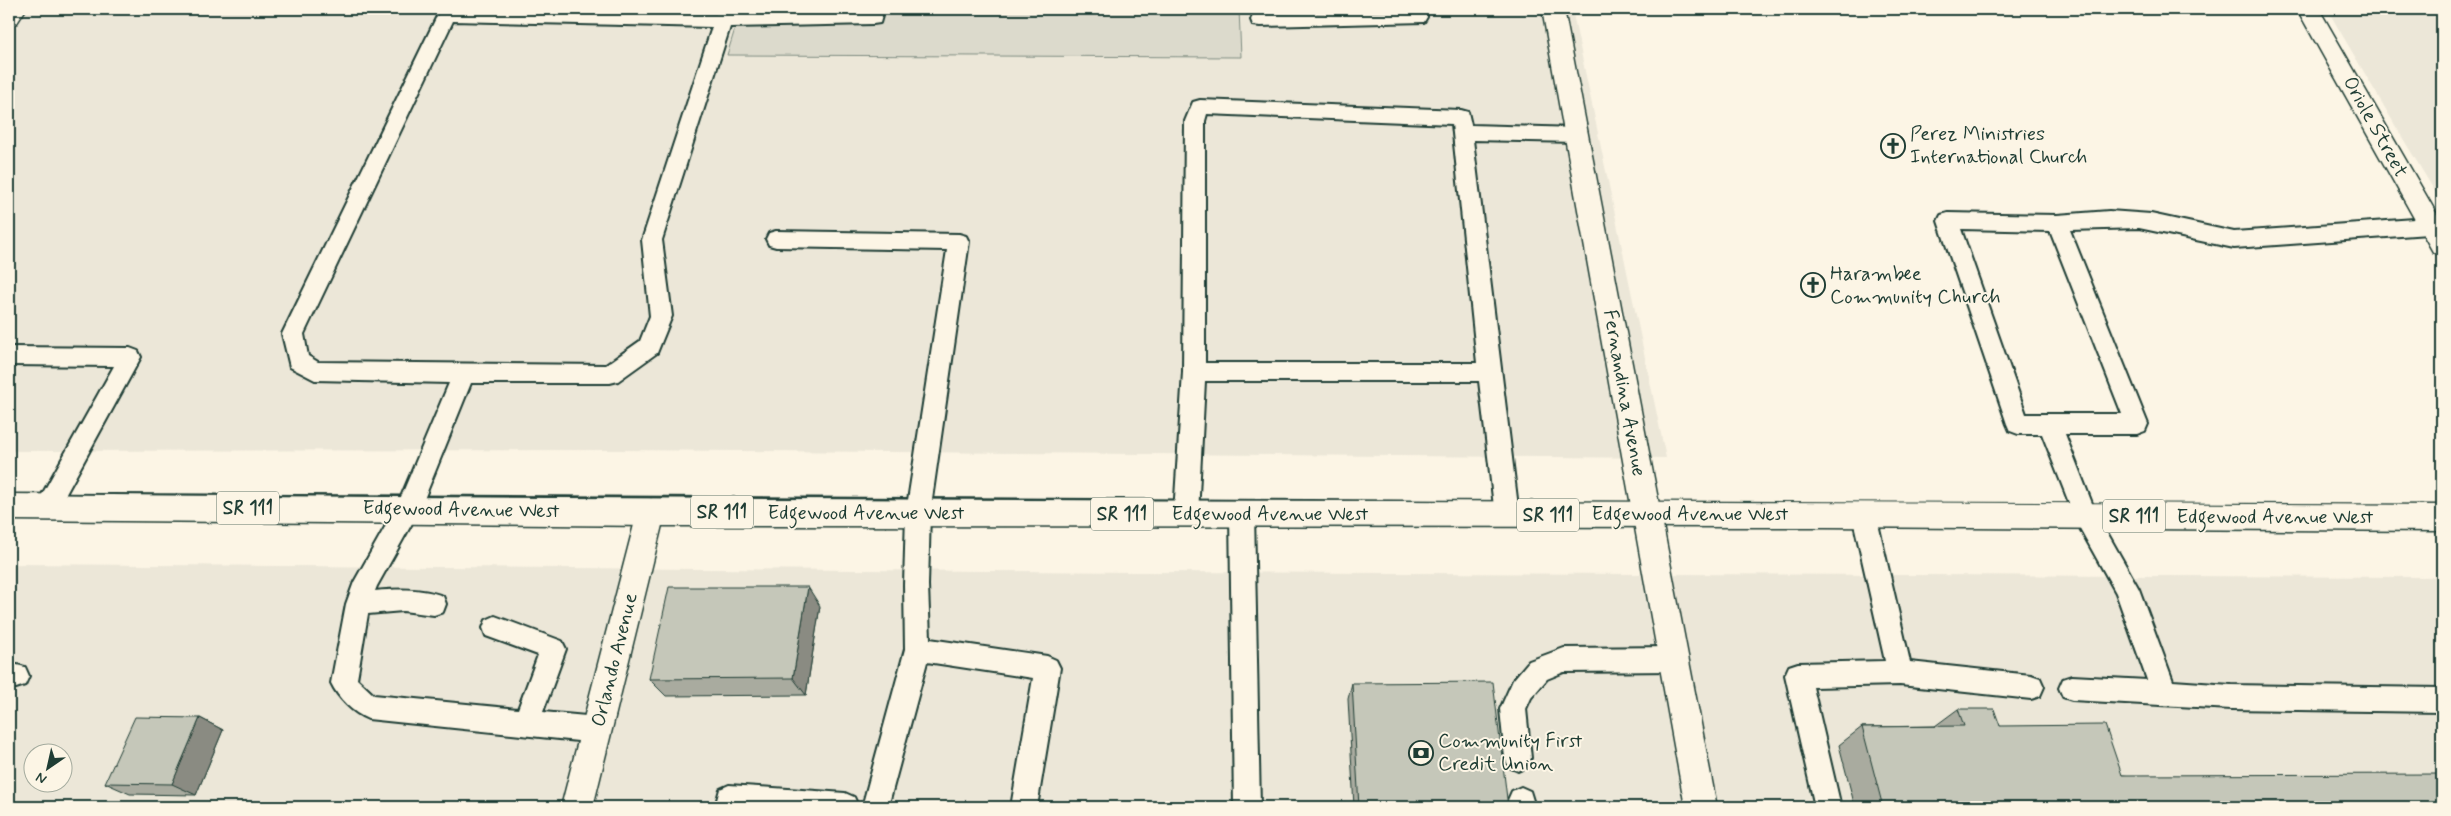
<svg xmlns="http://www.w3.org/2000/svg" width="2451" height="816" viewBox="0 0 2451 816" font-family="Mynerve,sans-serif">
<rect width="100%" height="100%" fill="#fcf5e5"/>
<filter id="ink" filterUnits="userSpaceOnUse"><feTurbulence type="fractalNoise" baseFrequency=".02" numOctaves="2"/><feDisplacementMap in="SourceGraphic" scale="10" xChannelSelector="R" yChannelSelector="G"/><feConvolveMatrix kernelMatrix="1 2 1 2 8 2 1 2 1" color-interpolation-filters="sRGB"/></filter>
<g filter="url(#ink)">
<path fill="#ece7d8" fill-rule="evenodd" d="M9,9H741L728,55L1241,57L1239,9H1572L1666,458L616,450L9,451Z
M2327,9H2442V203L2402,137Z
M9,564L1136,572L2442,577V807H9ZM32,754H62V784H32Z"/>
<path fill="#dcdacc" stroke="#7e8c80" d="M741,9H1239L1241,57L727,55Z"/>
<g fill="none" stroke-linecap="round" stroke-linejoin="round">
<defs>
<path id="lane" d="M443,9L716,14L718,9H736L734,14L865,12L866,9H884L880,23L873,24L730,27L662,240L672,316L657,353L618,381L610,383H471L420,509L377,586L375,591C398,589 421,588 443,596L446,604L443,612L434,615L403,611L368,614L357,679L374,695L518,709L538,655L486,636L483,628L486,620L495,616L562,641L566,649L543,712L597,717L606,721L610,730L606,739L597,743L368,719C353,713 338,698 331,683L346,604L354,582L398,504L449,383L315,380L290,367L282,334L438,14ZM453,21L712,27L642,240L650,316L640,341L606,365L318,362L308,356L304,334Z
M1409,9H1427V17L1424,22L1260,26L1253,25L1251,20L1253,15L1260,14L1409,11Z
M1200,100L1461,110L1468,112L1471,125L1576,128L1583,130L1586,135L1583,140L1576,142L1473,140L1519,515L1515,522L1507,526L1499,522L1495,515L1479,381H1205L1198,514L1194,521L1186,525L1178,521L1174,514L1183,372L1185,121L1193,102ZM1207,114L1452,124L1477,363H1205V121Z
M2109,211L2151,214L2234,232L2442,217V233L2234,248L2139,228L2070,230L2148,424L2145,431L2137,434H2065L2095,511L2139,589L2173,681L2231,685L2442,688V712L2231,709L2072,700L2063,697L2059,688L2063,679L2072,676L2147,680L2116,593L2077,523L2042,434H2018L2010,431L2007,424L1938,221L1941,215L1948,213L2057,215ZM1961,229L2050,231L2122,414H2026Z
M776,231L959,234L966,236L969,242L930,513L928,585L930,639L1047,656L1056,660L1060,668L1037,807H1011L1033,678L927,662L888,807H862L905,649L904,585L906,513L947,250L776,247L769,245L766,239L769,233Z
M9,347L130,348L138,351L141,357L55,514L47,517L39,514L35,507L114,366L9,365Z
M1242,502L1250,506L1254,513L1260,807H1234L1230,513L1234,506Z
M1864,504L1872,508L1876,515L1910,662L2031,675L2040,678L2044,687L2040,696L2031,699L1900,685L1813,687L1841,807H1815L1785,675L1789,666L1798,663L1885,661L1852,515L1856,508Z
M1674,647L1683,651L1687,659L1683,667L1674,671L1564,672L1547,679L1531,698L1526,709L1531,758L1527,767L1518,771L1509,767L1505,758L1500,709L1513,680L1529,661L1564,648Z
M9,663L25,667L29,676L25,685L16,688L9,687Z
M729,785L845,793L854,797L858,806L715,807L720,789Z
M1521,787L1530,791L1535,807H1509L1508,800L1512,791Z"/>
<path id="street" d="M9,9H26L17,23L9,25Z
M1542,9H1564L1717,807H1685Z
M2297,9H2319L2442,223V255L2433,252Z
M651,500L661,504L665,513L593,807H561L637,513L641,504Z"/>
<path id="primary" d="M9,494C820,502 1631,500 2442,505V531L1825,527L651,526L9,520Z"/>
</defs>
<use href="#lane" stroke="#1f3d34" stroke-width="4"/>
<use href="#street" stroke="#1f3d34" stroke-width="3"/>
<use href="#primary" stroke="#1f3d34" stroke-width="3"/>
<use href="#lane" fill="#fcf5e5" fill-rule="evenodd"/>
<use href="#street" fill="#fcf5e5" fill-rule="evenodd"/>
<use href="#primary" fill="#fcf5e5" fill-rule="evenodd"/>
</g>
<path fill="#a9ab9f" stroke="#1f3d34" d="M820,606L806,695L666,696L649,679Z
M1352,683L1508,807H1354L1348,699Z
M1958,709L2122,775L2442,807H1855L1839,745L1862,727L1935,726Z
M200,718L223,730L196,795L130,794L105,783Z"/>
<path fill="#8a8b82" stroke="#1f3d34" d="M808,587L820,606L806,695L793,678Z
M200,718L223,730L196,795L172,784Z"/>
<path fill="#c5c7b9" stroke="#1f3d34" d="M669,587H808L793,678L649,679Z
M1493,682L1508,807H1359L1352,683Z
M1958,709H1994L2000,726L2105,725L2122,775L2442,774V807H1883L1862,727L1964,726Z
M135,717L200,718L172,784L105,783Z"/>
</g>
<defs>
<symbol id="church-ring" viewBox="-11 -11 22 22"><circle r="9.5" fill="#fcf5e5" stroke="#1f3d34" stroke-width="1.5"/><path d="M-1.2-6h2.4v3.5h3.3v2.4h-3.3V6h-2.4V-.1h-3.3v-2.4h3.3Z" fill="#1f3d34"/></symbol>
<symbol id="bank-ring" viewBox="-11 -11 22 22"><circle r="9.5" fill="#fcf5e5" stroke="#1f3d34" stroke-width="1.5"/><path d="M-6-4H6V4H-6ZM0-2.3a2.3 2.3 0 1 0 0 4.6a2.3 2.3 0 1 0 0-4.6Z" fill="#1f3d34"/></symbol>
</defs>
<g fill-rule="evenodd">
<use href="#church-ring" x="1879" y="132" width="28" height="28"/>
<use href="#church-ring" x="1799" y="271" width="28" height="28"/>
<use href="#bank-ring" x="1407" y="739" width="28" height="28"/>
</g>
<g text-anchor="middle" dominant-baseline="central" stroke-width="4" stroke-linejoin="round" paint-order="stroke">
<g fill="#fcf5e5" stroke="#617469" stroke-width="1">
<rect x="217" y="491.5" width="62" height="33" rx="4"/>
<rect x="691" y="495.5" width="62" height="33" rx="4"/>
<rect x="1091" y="497.5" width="62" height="33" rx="4"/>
<rect x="1517" y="498.5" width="62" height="33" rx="4"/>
<rect x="2103" y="499.5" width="62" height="33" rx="4"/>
</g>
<g font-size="19" font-weight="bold" fill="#1f3d34">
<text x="248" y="508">SR 111</text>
<text x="722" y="512">SR 111</text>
<text x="1122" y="514">SR 111</text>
<text x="1548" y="515">SR 111</text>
<text x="2134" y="516">SR 111</text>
</g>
<g font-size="20" fill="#1f3d34" stroke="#fcf5e5">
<text transform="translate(2375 127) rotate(61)">Oriole Street</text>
<text transform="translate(1624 393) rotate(80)">Fernandina Avenue</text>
<text transform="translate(461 510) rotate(1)">Edgewood Avenue West</text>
<text x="866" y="513">Edgewood Avenue West</text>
<text x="1270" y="514">Edgewood Avenue West</text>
<text x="1690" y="514">Edgewood Avenue West</text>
<text x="2275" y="517">Edgewood Avenue West</text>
<text transform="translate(615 660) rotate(-76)">Orlando Avenue</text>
</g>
<g font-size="20" fill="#1f3d34" stroke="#fcf5e5" text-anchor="start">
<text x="1910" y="134">Perez Ministries<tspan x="1910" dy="23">International Church</tspan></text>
<text x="1830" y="274">Harambee<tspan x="1830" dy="23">Community Church</tspan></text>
<text x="1438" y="741">Community First<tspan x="1438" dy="23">Credit Union</tspan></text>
</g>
</g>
<rect width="2451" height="816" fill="none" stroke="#fcf5e5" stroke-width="30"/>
<rect x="15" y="15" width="2421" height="786" fill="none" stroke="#1f3d34" stroke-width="2" filter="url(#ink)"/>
<g transform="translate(48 768) rotate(214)"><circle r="24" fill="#fcf5e5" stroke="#a4ab9e"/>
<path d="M0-4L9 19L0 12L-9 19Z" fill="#1f3d34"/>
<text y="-8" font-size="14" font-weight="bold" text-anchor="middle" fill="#1f3d34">N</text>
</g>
</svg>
